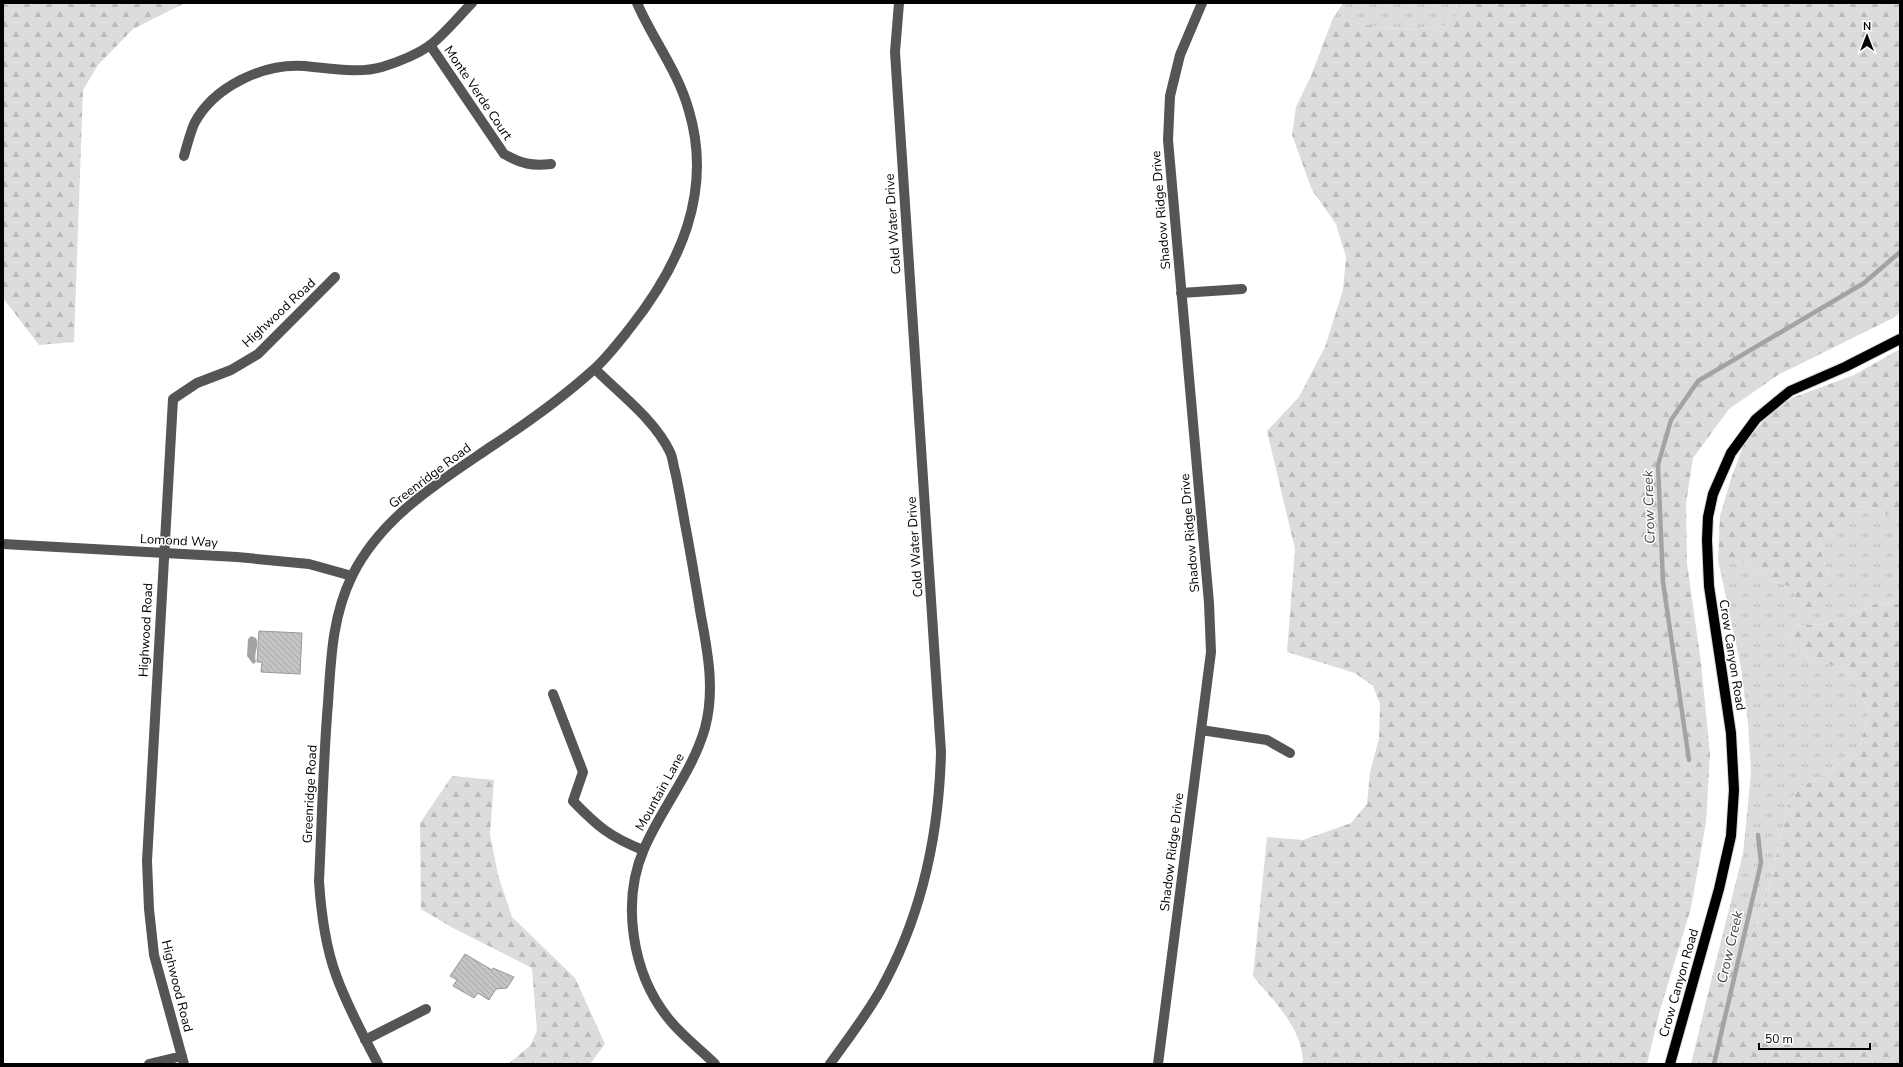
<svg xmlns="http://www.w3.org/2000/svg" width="1903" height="1067" viewBox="0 0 1903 1067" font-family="'Nunito Sans',sans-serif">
<defs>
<pattern id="grass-tufts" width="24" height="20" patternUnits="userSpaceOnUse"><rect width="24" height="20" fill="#dcdcdc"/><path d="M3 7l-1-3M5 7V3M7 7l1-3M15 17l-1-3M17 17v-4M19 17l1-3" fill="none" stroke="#bbb"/></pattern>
<pattern id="forest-firs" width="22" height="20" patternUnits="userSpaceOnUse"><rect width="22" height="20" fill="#dcdcdc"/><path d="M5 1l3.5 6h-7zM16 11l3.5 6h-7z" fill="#bbb"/></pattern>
<pattern id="building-back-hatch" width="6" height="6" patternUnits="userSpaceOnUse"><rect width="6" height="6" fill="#c4c4c4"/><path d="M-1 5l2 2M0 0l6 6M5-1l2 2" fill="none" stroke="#a7a7a7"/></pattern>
</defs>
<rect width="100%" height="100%" fill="#fff"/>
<path fill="url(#grass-tufts)" d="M1343,3H1458L1461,11L1445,26L1411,30L1371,26L1333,18Z
M1856,506L1877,508L1900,523V604L1879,603L1825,624L1796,626L1785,636L1797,652L1812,659L1843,669L1856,685L1869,711L1861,744L1829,773L1800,787L1789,801L1767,897L1752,934L1725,980L1714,969L1743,854L1751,773L1748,723L1741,667L1718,560H1735L1753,566L1771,580L1791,587L1831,579L1823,560L1820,539L1834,530Z"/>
<path fill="url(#forest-firs)" d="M3,3H185L133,29L98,65L83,90L74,342L39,345L3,298Z
M1458,3H1900V313L1895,317L1778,375L1729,409L1693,458L1686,504L1687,563L1701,663L1710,754L1706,822L1691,908L1660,1010L1647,1064H1303C1303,1028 1274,1002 1253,976L1267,837L1303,840L1351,823L1367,804L1370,773L1379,738L1380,704L1373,686L1355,673L1287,652L1295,549L1267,431L1299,397L1325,347L1343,290L1346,257L1336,224L1312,190L1292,135L1296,107L1311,76L1333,18L1371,26L1411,30L1445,26L1460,11Z
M1900,349V523L1877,508L1857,506L1834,530L1820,539L1823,560L1831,579L1820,605L1801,609L1791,587L1771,580L1753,566L1735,560H1718L1720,516L1731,479L1743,446L1766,417L1792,398L1854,375Z
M1879,603L1900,604V1064H1691L1714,969L1725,980L1752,934L1767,897L1789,801L1800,787L1829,773L1861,744L1869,711L1856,685L1843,669L1812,659L1797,652L1785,636L1796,626L1825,624Z
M452,776L494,780L490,834L498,875L512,917L575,978L605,1044L590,1064H508L531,1045L537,1030L532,968L453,928L421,909L420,823Z"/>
<path fill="#a3a3a3" d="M251,636L256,638C260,646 253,653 256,662L253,664L247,656L248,639Z"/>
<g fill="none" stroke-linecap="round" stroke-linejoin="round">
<path stroke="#a3a3a3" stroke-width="4.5" d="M1689,760L1663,582L1658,465L1671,420L1698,381L1864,283L1900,252
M1714,1064L1761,863L1758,835"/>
</g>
<path fill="url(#building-back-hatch)" stroke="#999" d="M259,631L302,633L300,674L261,672L262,662H257Z
M465,954L492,970L493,968L514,977L507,988L496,989L489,1000L478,993L474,998L453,986L457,980L450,976Z"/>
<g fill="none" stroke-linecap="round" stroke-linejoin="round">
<defs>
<path id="major" d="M1670,1064L1719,889L1731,836L1734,790L1731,733L1709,586L1707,540L1708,517L1713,494L1731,453L1756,419L1790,391L1845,367L1900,339"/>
</defs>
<use href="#major" stroke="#dbdbdb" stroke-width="12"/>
<path stroke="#555" stroke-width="10" d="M430,45L504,154C522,164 531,166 551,164
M184,156C187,145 190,134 194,124C213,87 263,63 304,66C329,68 358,74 382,67C398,62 416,55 429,46C443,36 460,15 472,3
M1181,293L1242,289
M595,369C620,394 655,420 670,452C673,458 673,465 675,471C679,489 682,507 685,524C691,555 696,586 701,616C708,653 715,691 705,728C692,773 662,807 644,849C621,902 632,973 668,1018C681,1035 700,1049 715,1064
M3,544L237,557L309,564L352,576
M553,694L583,772L573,801C597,826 610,837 643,850
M1201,730L1267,740L1290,753
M365,1040L426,1009
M149,1064L182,1056
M184,1064L154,955L149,909L147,861L173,399L197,383L231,370L258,354L335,277
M378,1064C363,1035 347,1006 336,975C325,945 321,912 319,881C322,822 323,762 328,703C331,659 332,617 352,576C381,517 439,482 492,446C527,423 561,399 592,371C606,359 618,343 630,328C680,265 713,192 689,111C678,71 653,40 637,3
M830,1064C847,1040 865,1017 880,991C921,918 939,836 941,752L895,52L899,3
M1158,1064L1211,652L1209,603L1168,140L1170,96L1180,55L1202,3"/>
<use href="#major" stroke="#000" stroke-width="10"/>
</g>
<g text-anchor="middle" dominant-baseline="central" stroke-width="3" stroke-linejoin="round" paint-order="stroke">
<g font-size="13" fill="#000" stroke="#fff">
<text transform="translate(478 93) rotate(56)">Monte Verde Court</text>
<text transform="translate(1161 210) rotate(-95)">Shadow Ridge Drive</text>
<text transform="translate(893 224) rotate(-94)">Cold Water Drive</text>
<text transform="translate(279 313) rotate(-43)">Highwood Road</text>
<text transform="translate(430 476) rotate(-37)">Greenridge Road</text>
<text transform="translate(1190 533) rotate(-95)">Shadow Ridge Drive</text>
<text transform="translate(179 541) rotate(3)">Lomond Way</text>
<text transform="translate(915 547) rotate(-94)">Cold Water Drive</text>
<text transform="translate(146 630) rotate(-87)">Highwood Road</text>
<text transform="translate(1732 655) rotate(81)">Crow Canyon Road</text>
<text transform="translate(660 792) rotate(-61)">Mountain Lane</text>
<text transform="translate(310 794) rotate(-87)">Greenridge Road</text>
<text transform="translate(1172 852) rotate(-83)">Shadow Ridge Drive</text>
<text transform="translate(1679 983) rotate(-74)">Crow Canyon Road</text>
<text transform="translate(177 986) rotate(76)">Highwood Road</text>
</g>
<g font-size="14" font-style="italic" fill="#444" stroke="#fff">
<text transform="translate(1649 507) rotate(-92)">Crow Creek</text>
<text transform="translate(1730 947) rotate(-77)">Crow Creek</text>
</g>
</g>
<rect width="1903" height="1067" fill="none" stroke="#000000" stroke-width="8"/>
<g transform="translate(1867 36)" stroke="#ffffff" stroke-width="3" paint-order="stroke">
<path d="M0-3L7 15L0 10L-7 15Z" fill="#000000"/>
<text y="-6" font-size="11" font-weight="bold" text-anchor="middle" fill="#000000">N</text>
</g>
<path d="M1759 1043v6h111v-6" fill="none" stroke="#000000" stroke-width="2"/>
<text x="1765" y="1043" font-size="12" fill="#000000" stroke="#ffffff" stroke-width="3" paint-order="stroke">50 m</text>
</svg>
